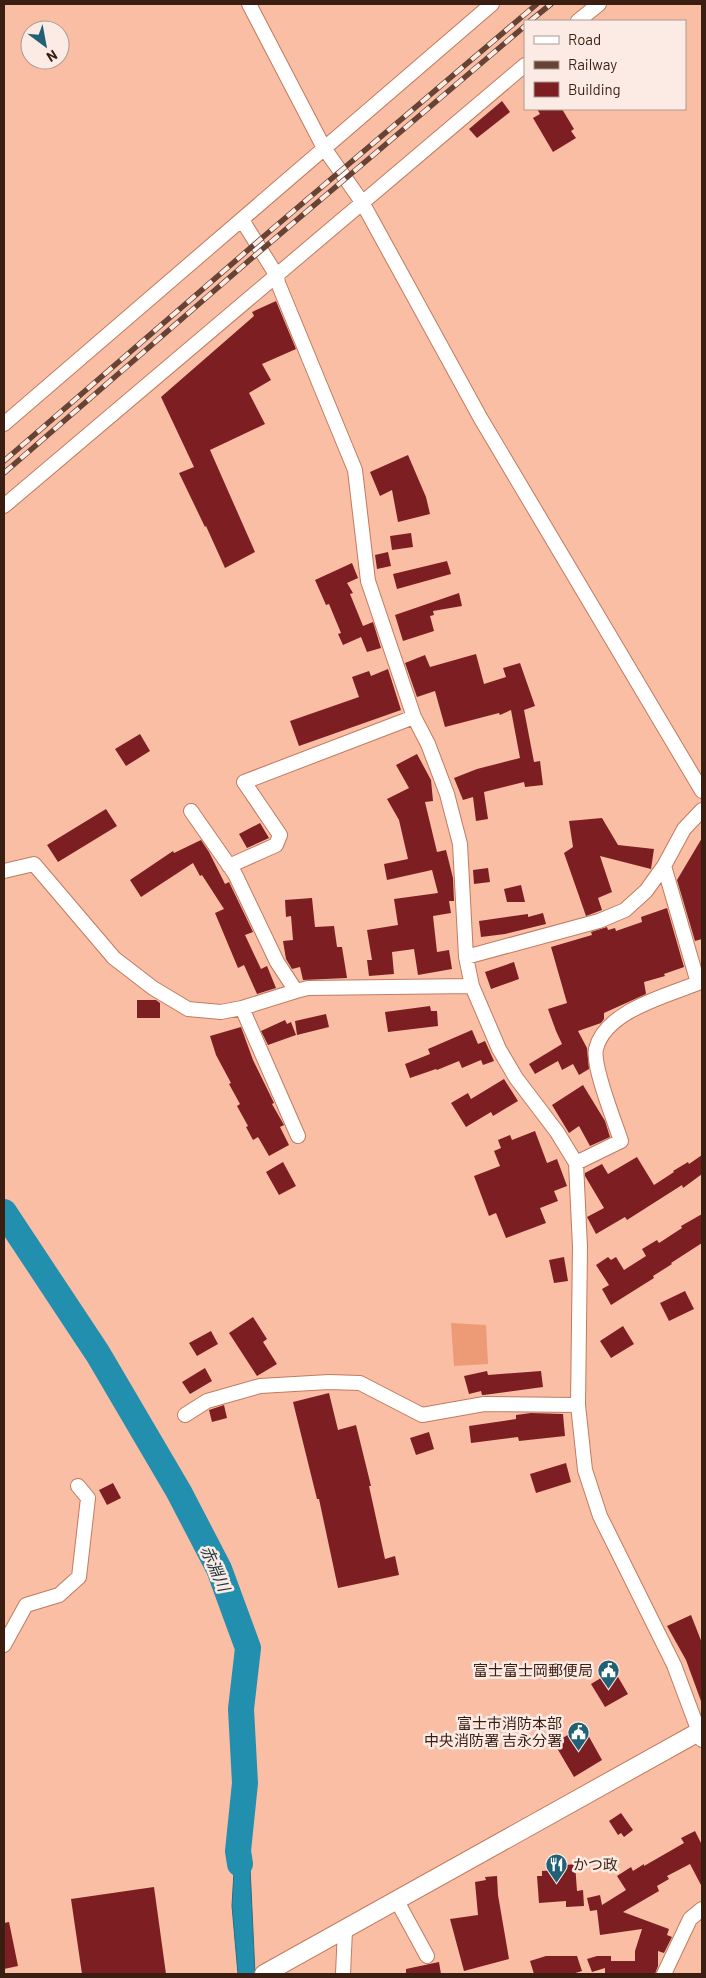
<svg xmlns="http://www.w3.org/2000/svg" width="706" height="1978" viewBox="0 0 706 1978" font-family="Barlow,'Noto Sans JP',sans-serif">
<rect width="100%" height="100%" fill="#fabea5"/>
<path fill="#ed9a77" d="M451,1323L486,1325L488,1364L454,1366Z"/>
<path fill="#238faf" stroke="#2a6d80" d="M237,1818L250,1867L255,1974H238L232,1906Z"/>
<g fill="none" stroke-linecap="round" stroke-linejoin="round">
<path stroke="#238faf" stroke-width="26" d="M4,1212L98,1354L179,1492L219,1569L248,1648L241,1709L245,1783L238,1851L240,1864"/>
</g>
<path fill="#7d1e22" d="M502,101L510,112L477,138L469,129Z
M537,109H562L574,129L571,131L576,138L553,152L533,118L540,114Z
M276,301L296,349L262,364L271,380L249,393L265,424L210,450L255,552L225,568L206,526L205,527L179,473L194,467L161,397L254,316L252,312Z
M408,455L426,497L430,514L398,522L392,490L380,496L370,472Z
M411,533L413,547L392,550L390,536Z
M388,552L391,566L377,569L375,555Z
M447,561L451,574L397,589L393,574Z
M352,563L358,578L347,583L353,593L350,594L363,626L373,622L381,648L367,652L361,637L343,645L338,634L341,633L329,604L326,605L315,580Z
M459,593L462,606L433,611L434,615L430,616L434,631L403,641L395,615Z
M476,654L484,684L506,677L503,668L520,663L535,706L524,710L534,762L540,761L543,785L525,787L524,782L484,792L488,819L476,821L473,797L463,800L454,778L477,769L520,758L511,710L500,715L499,713L445,727L435,691L417,697L405,663L425,655L430,667Z
M388,669L401,710L299,746L290,721L359,697L352,677L369,671L371,676Z
M140,734L150,751L126,766L115,749Z
M417,754L431,780L433,801L425,802L437,852L446,850L453,878L454,901H449L451,913L433,916L437,952L449,950L452,969L418,975L414,949L392,952L394,974L369,976L367,960H372L367,930L398,925L394,899L438,893L432,870L387,880L384,864L408,859L399,820L387,799L409,788L396,765Z
M106,809L117,826L58,862L47,845Z
M602,818L618,845L654,849L651,869L600,856L612,892L598,898L602,910L586,916L564,853L573,847L569,821Z
M260,823L269,838L247,848L239,834Z
M702,838V939L695,941L677,880Z
M201,840L209,852L225,884L229,882L253,932L245,935L261,969L267,966L276,988L257,994L244,965L238,968L215,913L224,909L202,875L200,876L193,863L141,897L130,880L173,851L174,853Z
M488,868L490,882L474,884L473,870Z
M521,885L525,902H507L504,889Z
M312,898L315,927L334,926L337,947H342L347,978L303,980L300,967L292,969L286,959L283,941L293,940L291,916L286,917L285,900Z
M667,908L684,967L664,974L665,976L644,982L646,994L604,1013V1019L601,1023L578,1031L587,1048L589,1069L579,1075L573,1064L562,1070L558,1061L535,1074L529,1064L562,1044L556,1031L548,1009L567,1003L551,947L592,935L591,932L607,927L608,930L615,928L616,931L642,922L641,917Z
M543,913L546,924L505,934L481,937L479,921L528,914V917Z
M514,962L519,979L491,989L485,972Z
M137,1000H156L160,1003V1018H137Z
M430,1006L431,1011H437L438,1026L388,1032L385,1012Z
M326,1014L329,1027L297,1035L295,1021Z
M285,1020L287,1024L291,1022L296,1035L268,1045L261,1031Z
M241,1027L253,1060L274,1103L272,1104L284,1125L280,1127L289,1145L269,1156L258,1137L253,1140L246,1127L248,1126L237,1106L240,1104L229,1084L231,1083L216,1055L210,1036Z
M472,1030L478,1044L485,1041L494,1061L483,1065L481,1060L462,1068L459,1061L437,1070L436,1069L410,1078L405,1064L430,1054L428,1049Z
M504,1079L518,1101L493,1116L491,1112L466,1127L451,1103L468,1093L471,1099Z
M583,1085L605,1121L610,1137L590,1146L579,1126L569,1133L552,1105Z
M535,1131L547,1163L557,1159L567,1186L554,1191L558,1201L540,1208L546,1223L506,1238L496,1213L489,1216L474,1176L500,1166L494,1151L501,1148L498,1140L510,1135L512,1140Z
M702,1155V1174L683,1188L682,1185L627,1220L625,1217L596,1234L587,1217L604,1208L585,1176V1173L602,1164L608,1174L637,1157L654,1185L674,1172L673,1171L688,1162L689,1164Z
M283,1162L296,1186L279,1195L266,1172Z
M702,1214V1243L671,1263L672,1264L653,1276L654,1278L611,1305L602,1289L609,1285L596,1265L608,1257L611,1260L616,1257L624,1270L646,1256L642,1249L657,1240L659,1243L682,1228L681,1226Z
M564,1257L568,1281L554,1283L549,1260Z
M685,1291L694,1309L669,1321L660,1303Z
M253,1317L267,1339L263,1342L277,1364L257,1376L229,1333Z
M623,1326L634,1344L611,1358L600,1341Z
M211,1331L218,1344L197,1356L189,1343Z
M205,1368L212,1381L190,1394L182,1382Z
M487,1371L488,1375L541,1371L543,1387L484,1395H482L481,1391L469,1394L464,1376Z
M329,1393L338,1430L356,1425L371,1486H369L385,1559L395,1556L399,1575L338,1588L319,1499H317L293,1402Z
M224,1405L227,1418L212,1422L209,1410Z
M531,1413L563,1414L565,1436L519,1441L518,1437L471,1443L469,1426L516,1419V1415Z
M429,1432L434,1449L416,1455L410,1438Z
M566,1463L571,1482L536,1493L530,1474Z
M113,1483L121,1498L107,1505L99,1490Z
M691,1615L702,1643V1700L701,1701L686,1660L667,1626Z
M614,1670L628,1694L605,1707L591,1684Z
M583,1726L602,1760L574,1777L554,1743Z
M621,1813L633,1830L624,1837L621,1833L618,1835L609,1821Z
M695,1831L702,1845V1887L690,1864L667,1876L669,1879L657,1886L659,1891L623,1912L669,1929L667,1935L672,1937L664,1953L658,1951V1966L655,1974H605V1968L592,1972L587,1959L597,1956H611V1961H635V1951L642,1929L600,1935L597,1910L590,1911L587,1898L600,1895L602,1905L626,1890L617,1876L631,1867L633,1871L644,1864V1866L684,1843L681,1838Z
M575,1864L577,1891L583,1890L584,1906L566,1907V1901L539,1903L537,1876H542V1871L558,1870V1866Z
M497,1876L498,1895L509,1959L464,1971L450,1919L478,1915L475,1882L486,1880L485,1877Z
M154,1887L166,1974H82L71,1899Z
M9,1922L18,1966L4,1969V1923Z
M546,1956H577L582,1971L572,1974H534L530,1961Z
M439,1962L441,1974H406V1969Z"/>
<g fill="none" stroke-linecap="round" stroke-linejoin="round">
<defs>
<path id="minor" d="M249,4L324,148L362,202L481,419L702,791
M578,21L599,4
M242,220L277,276L278,283L355,470L368,581L414,717L428,744L447,794L460,844L466,957L472,986L499,1049L516,1078L557,1132L576,1163L580,1247L578,1405L585,1470L600,1516L674,1665L702,1740
M4,424L492,4
M4,506L525,65
M191,811L235,874L277,962L296,991L308,988L472,986
M229,866L276,845L280,835L244,782L414,717
M4,871L34,864L114,958L153,988L188,1009L221,1012L242,1008L296,991
M466,957L599,921L625,910L646,891L664,866L684,829L702,810
M242,1008L298,1136
M576,1163L621,1141C615,1122 592,1066 596,1049C605,1011 666,996 698,983L664,866
M185,1415L207,1401L260,1386L329,1382L360,1383L422,1415L484,1404L578,1405
M4,1645L26,1605L59,1595L79,1577L88,1498L78,1486
M397,1901L427,1956
M343,1974L345,1930
M664,1974L690,1919L702,1909"/>
<path id="tertiary" d="M264,1974L702,1730"/>
</defs>
<use href="#minor" stroke="#c17b5e" stroke-width="16"/>
<use href="#tertiary" stroke="#c17b5e" stroke-width="20"/>
<use href="#minor" stroke="#fff" stroke-width="14"/>
<use href="#tertiary" stroke="#fff" stroke-width="18"/>
<defs>
<path id="rail" d="M530,21L551,4
M4,461L270,231L537,4
M4,473L252,258L525,26"/>
</defs>
<use href="#rail" stroke="#664334" stroke-width="5.5"/>
<use href="#rail" stroke="#fbebe4" stroke-width="4" stroke-dasharray="11" stroke-linecap="butt"/>
</g>
<defs>
<symbol id="civic-pin" viewBox="-11 -11 22 30"><path d="M0 17L-7.5 6A9.5 9.5 0 1 1 7.5 6Z" fill="#206176" stroke="#fbebe4"/><path d="M-.6-6.5H3V-4.5H.6V-3L4-1V1h2V6H-6V1h2V-1L-.6-3ZM-1.2 2.5V6h2.4V2.5Z" fill="#fff"/></symbol>
<symbol id="restaurant-pin" viewBox="-11 -11 22 30"><path d="M0 17L-7.5 6A9.5 9.5 0 1 1 7.5 6Z" fill="#206176" stroke="#fbebe4"/><path d="M-5-6h1v4h1v-4h1v4h1v-4h1v5L-1.5 .5V6h-2V.5L-5-1ZM5-6V6H3V1.5H1.5Q1.5-4 5-6Z" fill="#fff"/></symbol>
</defs>
<g fill-rule="evenodd">
<use href="#civic-pin" x="596" y="1658" width="25" height="34"/>
<use href="#civic-pin" x="566" y="1720" width="25" height="34"/>
<use href="#restaurant-pin" x="544" y="1852" width="25" height="34"/>
</g>
<g text-anchor="middle" dominant-baseline="central" stroke-width="5" stroke-linejoin="round" paint-order="stroke">
<g font-size="15" fill="#3a1e12" stroke="#fbebe4" text-anchor="end">
<text x="593" y="1670">富士富士岡郵便局</text>
<text x="562" y="1723">富士市消防本部<tspan x="562" dy="17">中央消防署 吉永分署</tspan></text>
<text x="573" y="1864" text-anchor="start">かつ政</text>
</g>
<g font-size="16" font-style="italic" fill="#20373f" stroke="#fbebe4">
<text transform="translate(216 1568) rotate(66)">赤淵川</text>
</g>
</g>
<rect width="706" height="1978" fill="none" stroke="#3a1e12" stroke-width="10"/>
<rect x="524" y="20" width="162" height="90" fill="#fbebe4" stroke="#ae9990"/>
<rect x="534" y="36" width="25" height="8" fill="#ffffff" stroke="#ae9990"/>
<text x="568" y="45" font-size="15" fill="#3a1e12">Road</text>
<rect x="534" y="61" width="25" height="8" fill="#664334" stroke="#ae9990"/>
<text x="568" y="70" font-size="15" fill="#3a1e12">Railway</text>
<rect x="534" y="82" width="25" height="15" fill="#7d1e22" stroke="#ae9990"/>
<text x="568" y="95" font-size="15" fill="#3a1e12">Building</text>
<g transform="translate(45 45) rotate(148)"><circle r="24" fill="#fbebe4" stroke="#ae9990"/>
<path d="M0-4L9 19L0 12L-9 19Z" fill="#206176"/>
<text y="-8" font-size="14" font-weight="bold" text-anchor="middle" fill="#3a1e12">N</text>
</g>
</svg>
